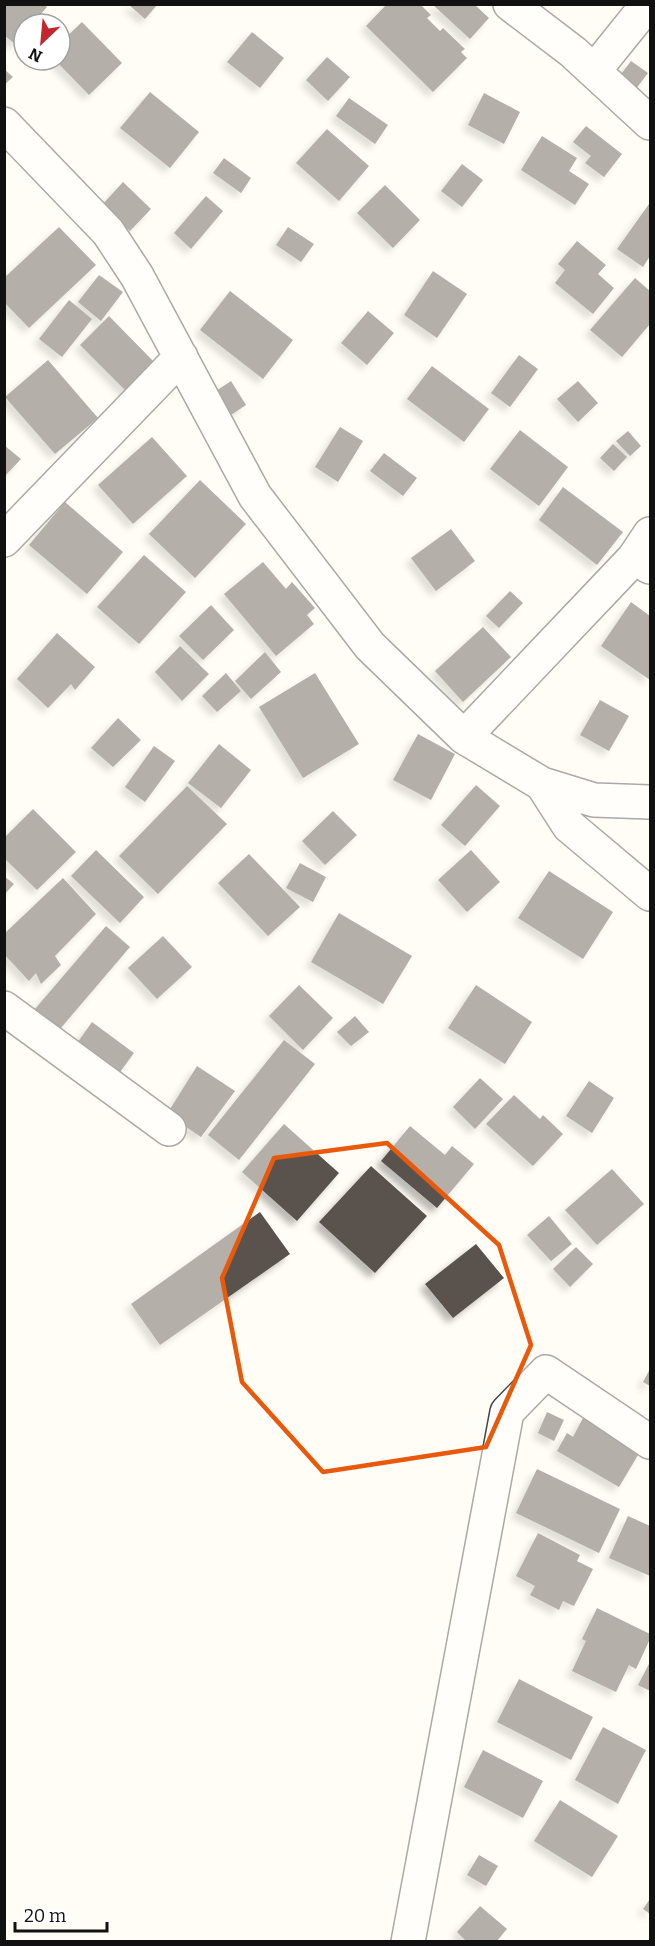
<svg xmlns="http://www.w3.org/2000/svg" width="655" height="1946" viewBox="0 0 655 1946" font-family="Bitter,serif">
<defs>
<filter id="shadow"><feDropShadow dx="-5.5" dy="5.5" stdDeviation="3" flood-color="#0004"/></filter>
</defs>
<rect width="100%" height="100%" fill="#fffdf5"/>
<path fill="#5a524d" filter="url(#shadow)" d="M4,4H44L47,7L32,24H24V34L15,44L4,35Z
M128,4H158L145,19Z
M387,4H413L414,6L420,4L431,15L427,18L440,31L443,28L465,49L461,52L467,58L433,92L366,26Z
M432,4H474L489,18L470,39Z
M82,22L122,63L89,95L55,60H60V43Z
M252,32L284,58L260,88L227,62Z
M327,57L350,77L328,101L306,80Z
M631,61L648,73L632,94L615,82Z
M4,69L13,77L4,85Z
M150,92L199,132L170,168L120,128Z
M484,93L520,112L504,144L468,125Z
M349,98L388,125L375,144L336,116Z
M586,126L622,154L604,177L585,163L591,156L573,142Z
M327,129L369,166L339,201L296,163Z
M542,136L577,158L569,171L589,184L575,205L521,170Z
M224,158L251,178L241,193L213,173Z
M462,164L483,180L462,207L441,191Z
M123,182L151,209L130,231L102,205Z
M385,185L420,220L393,248L357,213Z
M206,196L223,211L191,249L174,233Z
M649,204L650,205V256L643,267L617,249Z
M59,227L96,265L29,328L4,302V278Z
M288,227L314,244L301,262L276,245Z
M577,241L606,265L598,274L614,288L593,314L555,283L565,270L558,264Z
M433,271L467,294L437,338L404,315Z
M99,275L123,292L101,321L78,302Z
M635,278L650,291V324L622,357L590,330Z
M230,291L293,340L263,379L200,330Z
M69,300L92,319L62,357L39,339Z
M368,311L394,333L367,365L341,343Z
M109,316L157,365L128,393L80,345Z
M519,355L538,369L510,407L491,393Z
M48,360L98,418L55,454L5,397Z
M432,366L489,409L464,442L407,399Z
M231,381L246,405L231,415L216,391Z
M578,381L598,403L578,422L557,399Z
M340,427L363,441L338,482L315,467Z
M520,430L568,467L539,506L490,469Z
M628,431L641,446L630,456L616,441Z
M152,437L187,476L133,524L98,485Z
M613,444L627,457L614,471L600,458Z
M4,445L21,459L4,477Z
M384,453L417,478L403,496L370,471Z
M200,480L246,524L195,578L149,534Z
M563,487L623,532L597,565L539,520Z
M65,502L123,552L87,594L29,545Z
M451,529L475,561L436,591L411,558Z
M144,555L186,592L139,644L97,607Z
M263,562L286,589L292,582L315,608L307,615L314,624L276,656L224,594Z
M510,591L523,603L499,628L486,616Z
M631,602L650,616V680L601,646Z
M211,605L234,630L203,660L179,636Z
M483,627L511,657L463,702L435,671Z
M57,633L95,667L75,690L71,684L48,708L17,679Z
M180,646L209,674L182,701L155,672Z
M265,652L281,672L251,699L235,681Z
M226,673L241,691L217,712L202,696Z
M315,673L359,744L303,778L259,707Z
M600,700L629,716L609,751L580,735Z
M118,718L141,740L113,767L91,748Z
M418,734L455,754L431,800L393,780Z
M219,744L251,770L221,808L188,783Z
M154,746L175,761L145,802L125,787Z
M476,785L500,806L465,846L441,825Z
M187,786L227,824L158,894L119,856Z
M33,809L76,852L37,890L4,858V838Z
M333,811L357,835L325,865L302,841Z
M96,850L144,897L120,923L71,876Z
M471,850L500,882L467,912L438,880Z
M249,854L300,907L268,936L218,883Z
M300,863L326,877L313,902L286,888Z
M549,871L613,912L583,959L518,918Z
M4,876L14,884L4,895Z
M63,878L96,914L55,956L61,965L41,984L36,973L29,981L4,954V934Z
M339,913L412,956L383,1004L311,962Z
M106,926L130,947L60,1029L35,1009Z
M163,936L192,967L157,999L128,968Z
M299,985L333,1018L303,1050L269,1016Z
M476,985L532,1022L505,1064L448,1028Z
M355,1016L369,1032L351,1046L337,1032Z
M92,1022L134,1053L112,1083L70,1053Z
M284,1040L315,1064L239,1160L208,1135Z
M197,1066L235,1091L201,1137L167,1114Z
M480,1078L503,1099L475,1129L453,1107Z
M589,1081L614,1098L592,1133L566,1116Z
M514,1095L540,1119L543,1115L563,1134L533,1166L486,1124Z
M284,1124L339,1173L297,1221L242,1172Z
M410,1126L445,1155L452,1146L474,1164L437,1208L381,1161Z
M371,1166L427,1216L375,1273L319,1222Z
M612,1169L644,1204L597,1245L565,1210Z
M260,1212L290,1254L160,1345L131,1304Z
M549,1216L572,1244L551,1261L527,1235Z
M476,1244L504,1278L453,1318L425,1284Z
M576,1247L593,1264L570,1287L553,1269Z
M650,1369V1386L643,1382Z
M547,1412L564,1420L554,1441L538,1433Z
M584,1416L641,1450L619,1487L557,1451L567,1433L573,1437Z
M537,1469L620,1509L599,1553L516,1513Z
M628,1516L650,1526V1576L609,1558Z
M538,1533L580,1555L577,1561L593,1569L574,1606L563,1601L559,1610L530,1595L535,1586L516,1576Z
M597,1608L650,1634V1639L636,1669L629,1665L616,1692L572,1671L586,1641L582,1639Z
M650,1662V1691L638,1685Z
M519,1679L593,1717L571,1760L497,1722Z
M603,1727L646,1750L618,1804L575,1780Z
M483,1750L543,1781L523,1818L464,1787Z
M560,1800L618,1836L592,1877L534,1841Z
M479,1855L498,1866L486,1886L467,1875Z
M650,1899V1914L643,1909Z
M480,1906L507,1929L496,1942H467L457,1932Z"/>
<g fill="none" stroke-linecap="round" stroke-linejoin="round">
<defs>
<path id="street" d="M510,4L573,52L650,123
M594,71L648,4
M4,124L108,232L137,276L255,496L370,646L464,737L542,784L594,800L650,802
M650,534L634,558L650,567
M4,540L181,357
M464,737L634,558
M542,784L569,826L650,894
M4,1008L169,1129
M408,1942L507,1412L546,1372L650,1442"/>
</defs>
<use href="#street" stroke="#444" stroke-width="36"/>
<use href="#street" stroke="#fff" stroke-width="33"/>
</g>
<path d="M0 0H655V1946H0ZM387,1143L499,1245L531,1345L486,1447L323,1472L242,1382L222,1278L274,1158Z" fill="#fffdf5" fill-opacity=".55" fill-rule="evenodd"/>
<path fill="none" stroke="#e8590c" stroke-width="4.5" stroke-linejoin="round" d="M387,1143L499,1245L531,1345L486,1447L323,1472L242,1382L222,1278L274,1158Z"/>
<rect width="655" height="1946" fill="none" stroke="#111111" stroke-width="12"/>
<g transform="translate(42 42) rotate(206)"><circle r="28" fill="#ffffff" stroke="#a0a0a0" stroke-width="1.5"/>
<path d="M0-4.5L10 22L0 15L-10 22Z" fill="#c4262e"/>
<text y="-9" font-size="16" font-weight="bold" text-anchor="middle" fill="#111111">N</text>
</g>
<path d="M15 1922v9h92v-9" fill="none" stroke="#111111" stroke-width="3"/>
<text x="24" y="1922" font-size="18" fill="#111111" stroke="#ffffff" stroke-width="4.5" paint-order="stroke">20 m</text>
</svg>
